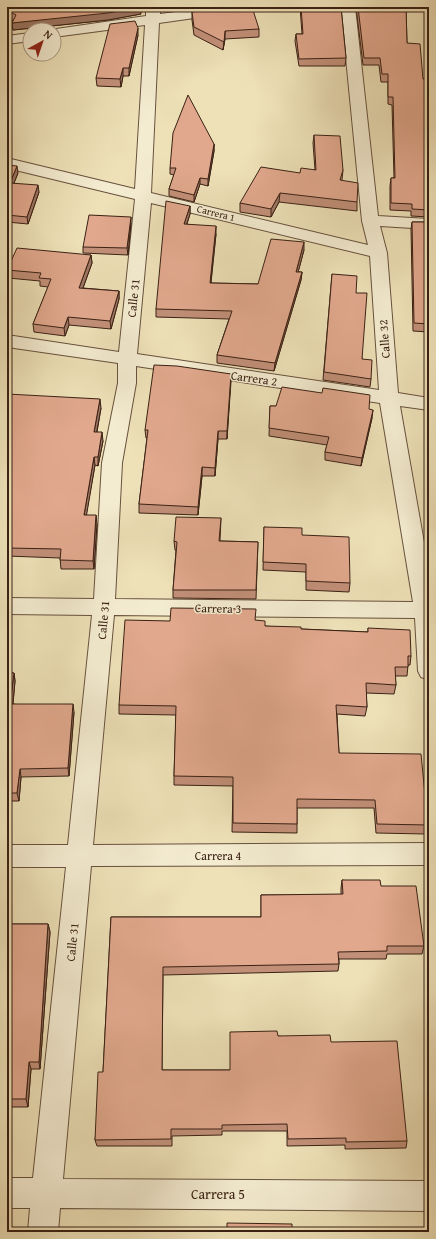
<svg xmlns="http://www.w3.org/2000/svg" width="436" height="1239" viewBox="0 0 436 1239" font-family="'Gentium Book Plus',serif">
<rect width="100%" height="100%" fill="#eee1b8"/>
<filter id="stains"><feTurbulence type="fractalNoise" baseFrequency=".005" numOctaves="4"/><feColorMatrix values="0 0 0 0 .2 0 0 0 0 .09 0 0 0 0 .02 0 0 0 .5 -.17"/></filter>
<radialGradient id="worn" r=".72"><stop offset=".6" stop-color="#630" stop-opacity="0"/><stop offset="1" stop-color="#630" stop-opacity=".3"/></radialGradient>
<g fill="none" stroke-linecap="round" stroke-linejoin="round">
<defs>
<path id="street" d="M146,7H160V14L214,7H251L249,10L244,11L159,23L151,193L368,245L362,221L341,7H355L378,216L429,219V229L380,226L387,253L398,393L429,398V410L400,406L429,571V680L421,677L418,671L415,618L114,615L93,845L429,843V865L91,866L63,1179L429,1181V1211L60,1208L58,1232H28L30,1208H7V1178H33L66,867H7V845H68L92,615L7,614V598L94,599L102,463L118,383V363L7,347V335L119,352L135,199L7,168V158L135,189L145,25L54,37V30H49L146,16ZM151,203L370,256L379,390L137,354ZM136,366L380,403L413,602L115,599L122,463L136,383Z
M30,33V41L7,44V36Z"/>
</defs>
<use href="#street" stroke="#67513d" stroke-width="2"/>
<use href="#street" fill="#f4ecd1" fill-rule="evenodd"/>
</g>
<path fill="#c29079" stroke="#3a2114" d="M7,7L141,14L108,20L13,30L12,23L13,20L7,16Z
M300,7H341L346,58L345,66H299L295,41L296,34H302Z
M356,7H422L406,9L407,43L423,79H429V217L411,216V211L390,210V186L391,178H394L392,105L388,104V82H381L379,65H363Z
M192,12L259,29V37L225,39L223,50L194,35L192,20Z
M138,35L129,76H123L121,87L97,86L96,78Z
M314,135L343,170L342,180L357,202V211L279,202L271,217L240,212V203L300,173L315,170L313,143Z
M214,144V151L208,186L200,184L194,202L169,196V189L174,175L170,174V168Z
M7,165L18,173L14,183L39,192L28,224L7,222Z
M190,206V214L187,224L216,234L211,283L258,284L304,250L298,272H302L301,280L274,371L217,363V355L229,319L156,317V309Z
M412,222H429V332L413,331L411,229Z
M131,223L128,255L83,253V247Z
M91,255L92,263L83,288L119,291V299L111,329L69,325L65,336L34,332L33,324L48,287L40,286V281L8,278L7,270Z
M332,274L356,293L362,359L371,379L370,387L323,380Z
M231,374L227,439H218L215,476H202L198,515L139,513V504L147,438H146L145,430Z
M7,394L101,408L97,432L103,441L98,466L95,465L86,515L97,524L94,569H61L60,558L7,556Z
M270,406L369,409L372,418L361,466L325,460V452L327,445L269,436Z
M221,518L220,541L258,542L256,599L173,598V590L176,550H175L174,541Z
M264,527L302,535L350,583L349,592L306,590V572L263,570Z
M255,620L265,626L301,629L368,632V628L411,656L410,665H408L407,676H395L396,685L394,694L366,693L367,707L365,716L337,714L339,753L428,825L426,834L376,833L374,808H297V833L232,832L233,786L174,785V776L176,715L119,714V705L170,621Z
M7,673H14L15,681L13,704L74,712L69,776L21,777L19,801H7Z
M342,880L381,886L424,946L422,954H387L386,959H339V964L338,971L163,975L162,1070H230L278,1036L331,1042L407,1141L406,1148L345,1149V1145L287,1146V1131H222V1135L172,1136V1146H97L95,1140L103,1072L111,917H261V895H341V888Z
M7,924H48L50,932L40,1069H31L28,1107H7Z"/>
<path fill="#9e7663" stroke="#3a2114" d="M141,7V14L108,20L13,30L12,23Z
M191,7H202L191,9Z
M405,7H422L405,9Z
M138,28V35L129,76V68Z
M225,31V39L223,50L224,42Z
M123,68V76L121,87L120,79Z
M214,144V151L208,186V179Z
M17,166L18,173L11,190L10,183Z
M200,178V184L194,202V195Z
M38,185L39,192L28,224L27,217Z
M280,193L279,202L271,217V209Z
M190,206V214L184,232V224Z
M131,217V223L128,255L127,248Z
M216,226V234L210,290V283Z
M304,242V250L296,280V272Z
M91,255L92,263L80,296L79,288Z
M302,272L301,280L274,371L275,363Z
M119,291V299L111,329L110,321Z
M68,317L69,325L65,336L64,328Z
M231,374V382L227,439V431Z
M100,399L101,408L95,441L94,432Z
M373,410L372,418L361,466L362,458Z
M218,431V439L215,476V468Z
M102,432L103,441L98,466V457Z
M94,457L95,465L85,524L84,515Z
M202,467V476L198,515V507Z
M96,515L97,524L94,569L93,561Z
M14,673L15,681L12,713L10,704Z
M73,704L74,712L69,776L68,768Z
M20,769L21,777L19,801L17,793Z
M48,924L50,932L40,1069L39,1062Z
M29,1062L31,1069L28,1107L26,1099Z"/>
<path fill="#e1a88d" stroke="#3a2114" d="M7,7H139L108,13L12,23L16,15L7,10Z
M223,7H252L259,29L225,31L224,42L194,27L192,12Z
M301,7H341L346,58L299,59L296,34H303Z
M358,7H406L407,43L420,44L423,79H429V210L412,209V204L391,203V178H395L393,97H388V74H382L380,58H364Z
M135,21L138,28L129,68H123L120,79L96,78L110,24Z
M188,95L214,144L208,179L200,178L194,195L169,189L176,168H170L173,133Z
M314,135L340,136L343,170L340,180L358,183L357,202L280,193L271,209L240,203L261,167L300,173L301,168L316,170Z
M7,165L17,166L10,183L38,185L27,217L7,215Z
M166,201L190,206L184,224L216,226L210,283L258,284L271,239L304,242L296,272H302L275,363L217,355L232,311L156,309Z
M89,215L131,217L127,248L83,247Z
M412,222H429V324L414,323Z
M17,248L91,255L79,288L119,291L110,321L68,317L64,328L33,324L51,279L39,278L41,273L7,270Z
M332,274L357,276L356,293H367L362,359L372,360L371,379L324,372Z
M154,365L177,366L231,374L227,431H218L215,468L202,467L198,507L139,504L148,430H145Z
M282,387L322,393L323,388L370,395L369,409L373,410L362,458L325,452L329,437L269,428L270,406H276Z
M7,394L100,399L94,432H102L98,457H94L84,515H96L93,561L60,560L61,549L7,548Z
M176,517L221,518L219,541L258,542L256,590H173L177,542L174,541Z
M264,527L302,528V535L349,537L350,583L306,581V564L263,562Z
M171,608L256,609L255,620L265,621V626L301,627V629L368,632V628L410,630L411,656H408V667H395L396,685L366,683L367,707L336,705L339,753L421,754L428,825L377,824L375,800L297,799V824L233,823V777L174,776L176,706L119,705L125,620L170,621Z
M7,673H14L10,704H73L68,768L20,769L17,793H7Z
M342,880H380L381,886H416L424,946H387V951L338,952L339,964L163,967L162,1070H230V1032L277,1031L278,1036L330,1035L331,1042L397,1041L407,1141L346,1142V1138L288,1139L287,1124L222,1125V1129H171V1139L95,1140L98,1072H103L111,917H261V895L343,894Z
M7,924H48L39,1062H29L26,1099H7Z
M227,1223L292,1224V1232H227Z
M95,1231L136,1232H95Z"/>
<g text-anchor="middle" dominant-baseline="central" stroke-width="3" stroke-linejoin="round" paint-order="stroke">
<g font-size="10" fill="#3a2114" stroke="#f4ecd1">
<text transform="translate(216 213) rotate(14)">Carrera 1</text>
</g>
<g font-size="12" fill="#3a2114" stroke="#f4ecd1">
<text transform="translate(133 298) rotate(-84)">Calle 31</text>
<text transform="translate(384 339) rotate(-94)">Calle 32</text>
<text transform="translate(254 378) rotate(8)">Carrera 2</text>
<text transform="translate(218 608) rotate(1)">Carrera 3</text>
<text transform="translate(103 620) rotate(-85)">Calle 31</text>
<text x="218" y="855">Carrera 4</text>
<text transform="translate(72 942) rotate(-84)">Calle 31</text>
</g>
<g font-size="14" fill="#3a2114" stroke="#f4ecd1">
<text x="218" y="1194">Carrera 5</text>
</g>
</g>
<rect width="436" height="1239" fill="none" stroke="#eee1b8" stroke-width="24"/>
<rect x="8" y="8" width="420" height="1223" fill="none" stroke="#3a2114" stroke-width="2"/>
<rect x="12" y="12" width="412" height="1215" fill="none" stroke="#3a2114"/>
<g transform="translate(42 42) rotate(40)"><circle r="19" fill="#f4ecd1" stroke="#aa9b85"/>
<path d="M0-3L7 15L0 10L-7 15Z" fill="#8f2418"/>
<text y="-6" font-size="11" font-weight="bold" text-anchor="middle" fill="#3a2114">N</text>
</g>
<rect width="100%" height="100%" filter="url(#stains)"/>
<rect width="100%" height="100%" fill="url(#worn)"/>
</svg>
